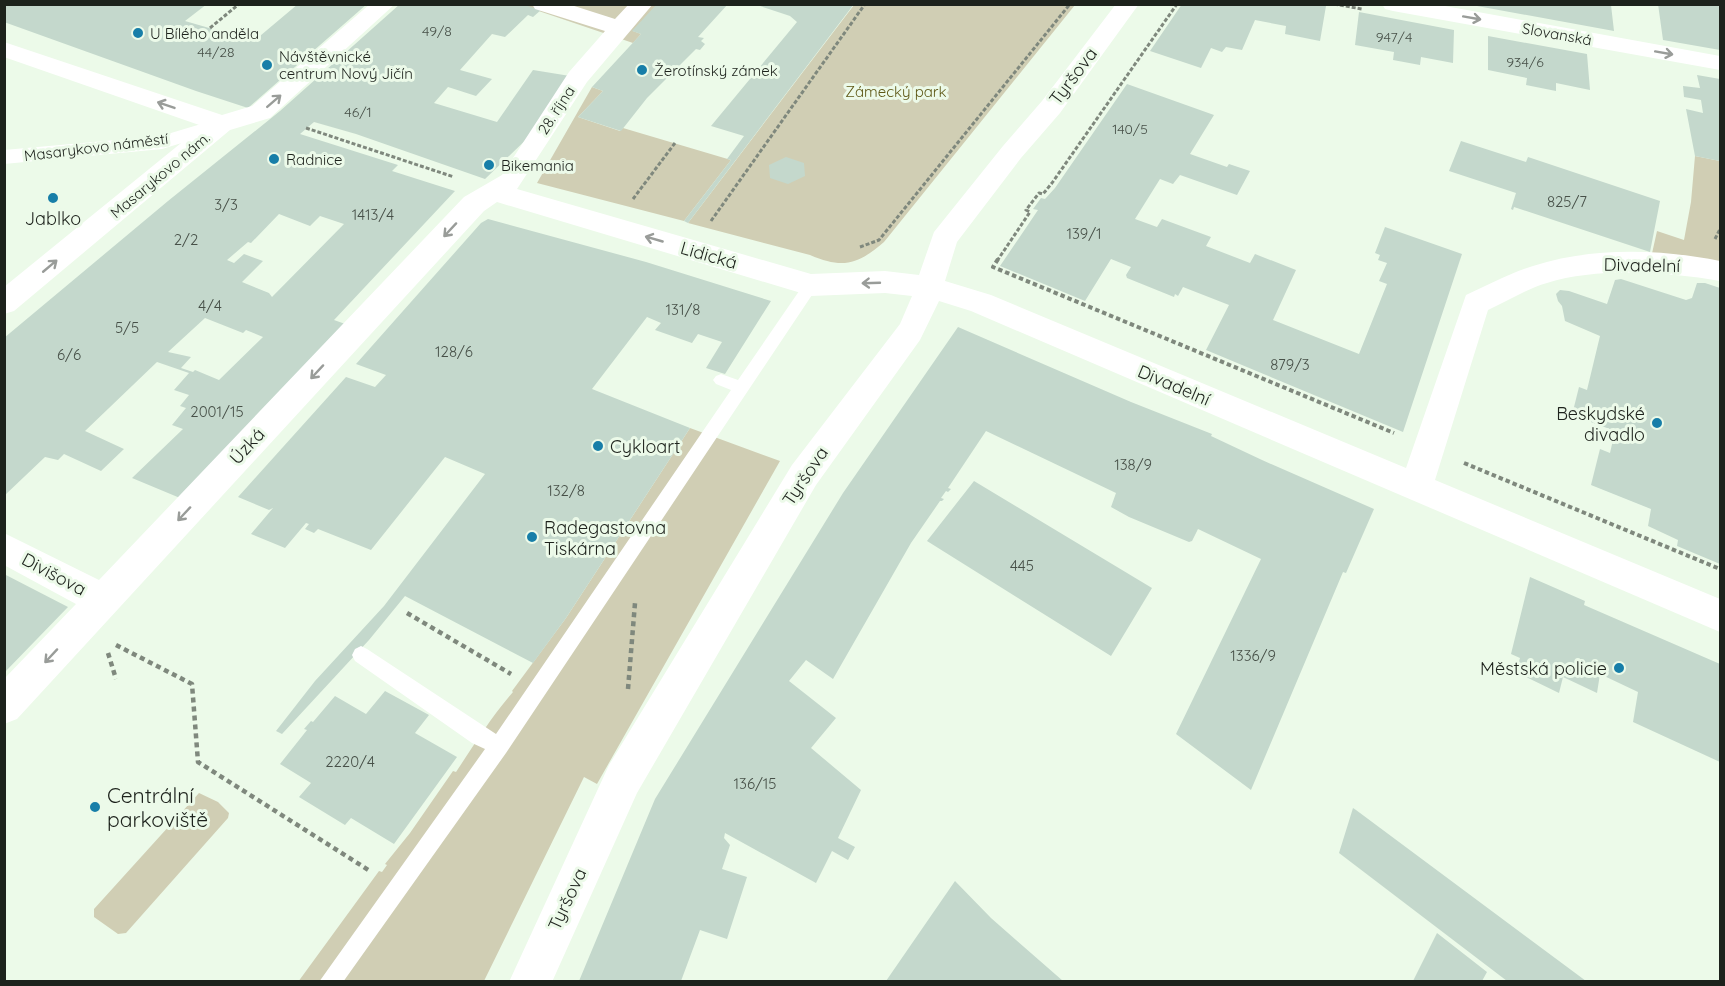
<svg xmlns="http://www.w3.org/2000/svg" width="1725" height="986" viewBox="0 0 1725 986" font-family="Quicksand,sans-serif">
<rect width="100%" height="100%" fill="#ecfae9"/>
<path fill="#d0ceb4" d="M521,5H657L633,31L641,34L633,43Z
M854,5H1075L884,242C857,265 843,269 810,255L688,223Z
M592,87L603,91L578,117L620,131L623,128L731,160L684,221L537,183Z
M1695,156L1720,161V265L1691,258H1651L1657,231L1684,240L1691,202Z
M690,428L780,461L597,784L584,777L484,981L298,982L379,871L382,872L387,865L385,864L410,833L453,771L456,772C474,745 491,717 513,692L512,691L566,618Z
M199,793L218,802L229,813L228,818L126,933L118,934L94,917V909Z"/>
<path fill="#c4d8cc" fill-rule="evenodd" d="M4,4H207L185,21L254,41L298,4H367L248,108L196,91L4,22Z
M400,4H521L541,10L533,17L528,15L505,37L492,34L460,70L492,79L476,96L448,87L434,103L497,122L533,70L570,76L534,132L485,179L356,134L314,122L300,134L398,165L392,171L455,191L334,320L348,325L180,498L132,478L183,429L172,425L186,408L180,406L189,395L174,390L189,373L157,362L85,431L124,449L101,471L64,454L58,460L45,457L4,496V338L168,201L280,111ZM279,214L310,226L320,216L344,224L272,297L269,293L242,282L263,261L244,254L234,263L227,260L248,242L251,243ZM205,318L243,333L246,330L263,337L219,380L195,370L193,372L181,368L191,357L168,352Z
M657,4H728L698,37L704,38L701,41L705,44L700,50L696,49L647,98L621,131L578,117L603,91L592,87L641,34L632,31Z
M754,4H854L688,223L684,221L731,160L727,159L744,136L711,126L797,22L790,16Z
M1182,4H1320L1326,6L1320,41L1285,34L1286,26L1255,20L1242,50L1226,47L1222,52L1211,48L1201,68L1150,51Z
M1477,4L1611,5L1614,31L1477,6Z
M1658,4H1720V50L1663,40Z
M1359,12L1454,30L1453,63L1421,57L1420,65L1393,60L1394,52L1355,45Z
M1488,36L1587,54L1590,90L1556,83V91L1526,85L1527,78L1488,70Z
M1697,75L1720,79V161L1695,156L1686,109L1703,113L1701,100L1684,97L1683,86L1700,88Z
M1127,84L1214,115L1190,154L1227,167L1229,164L1250,171L1237,195L1180,175L1173,184L1160,179L1135,219L1157,227L1162,219L1211,237L1206,246L1250,263L1255,254L1296,270L1273,320L1359,354L1387,284L1379,281L1387,263L1378,260L1380,255L1375,253L1385,227L1462,254L1403,432L1206,350L1229,305L1183,287L1178,296L1175,294L1174,297L1127,278L1126,275L1131,267L1111,259L1085,301L1000,266L1038,210L1033,209L1041,198L1045,199L1055,188Z
M1461,141L1526,162L1528,157L1660,201L1650,252L1514,207L1513,210L1511,209L1516,193L1449,171Z
M786,157L804,163L805,176L788,184L770,178L769,165Z
M488,219L646,262L771,301L725,374L706,368L722,342L698,334L692,343L655,330L661,323L647,317L592,389L690,428L566,618L533,663L405,596L369,640L282,734L276,731L315,681L384,606L485,474L445,457L371,550L318,529L314,533L305,529L309,524L306,523L285,548L251,534L273,508L269,510L238,497L346,377L375,387L386,375L356,364L481,223Z
M1621,279L1686,300L1692,298L1697,283H1705L1720,288V564L1677,546L1678,540L1648,526L1651,509L1591,485L1600,449L1610,453L1615,431L1572,415L1579,387L1587,390L1600,336L1565,321L1562,306L1558,301L1556,294L1560,290L1569,291L1607,304L1615,280Z
M958,327L1131,402L1212,434L1211,436L1262,460L1374,509L1346,573L1343,572L1251,790L1176,734L1261,559L1198,529L1192,541L1189,542L1129,517L1111,507L1116,493L986,431L948,488L951,489L948,492L946,491L941,498L944,499L942,501H940L911,543L833,679L806,660L789,681L836,718L811,748L861,790L838,838L855,847L848,860L832,851L816,883L725,833L724,838L730,845L722,869L747,877L727,939L700,930L681,981H579L655,799L843,493Z
M974,481L1152,588L1111,656L927,541Z
M4,574L68,607L4,673Z
M1530,577L1585,601L1584,605L1720,664V762L1633,722L1638,692L1600,674L1597,693L1563,677L1559,693L1516,672L1520,658L1511,654Z
M385,691L429,715L415,733L457,757L394,844L351,818L345,825L299,797L311,783L280,764L307,730L304,729L311,721L313,722L335,696L366,714Z
M1353,808L1356,810L1586,981H1507L1339,853Z
M955,881L991,918L1063,981H886Z
M1437,933L1487,972L1482,981H1413Z"/>
<g fill="none" stroke-linecap="round" stroke-linejoin="round">
<path stroke="#7f887d" stroke-width="3" stroke-dasharray="4 2" stroke-linecap="butt" d="M1334,4L1362,9
M210,28L239,4
M306,128L454,177
M633,199L675,143
M711,221L865,4
M1715,239L1720,229
M860,247L879,240L1070,4
M997,261L1030,212L1026,210L1039,193L1043,194L1052,183L1177,4"/>
<path stroke="#7f887d" stroke-width="4" stroke-dasharray="4.5 3" stroke-linecap="butt" d="M998,259L993,267L1394,433
M1464,463L1720,569"/>
<path stroke="#7f887d" stroke-width="4.5" stroke-dasharray="5 4" stroke-linecap="butt" d="M407,613L511,674
M116,645L192,684L198,762L370,871
M108,653L116,679
M628,689L635,603"/>
<path fill="#fff" fill-rule="evenodd" d="M811,280L816,281L818,285L816,289L506,753L343,982H319L485,749L472,743L355,661L352,655L355,649L361,646L367,649L496,734L731,390L716,384L713,380L716,376L721,374L738,380L806,281Z"/>
<path fill="#fff" fill-rule="evenodd" d="M221,118L228,119L231,124L228,129L162,149L4,164V150L161,136Z"/>
<path fill="#fff" fill-rule="evenodd" d="M370,4H395L270,118L230,130L14,311L4,314V287L202,126L4,57V42L222,115L252,106Z
M532,4H568L615,19L629,4H653L587,82L517,189L811,274L885,271L919,275L934,232L1003,146L1042,101L1116,4H1139L1060,113L1021,158L957,242L945,281L991,295L1406,468L1466,295C1488,285 1510,273 1533,266C1591,247 1661,249 1720,261V281C1668,272 1598,267 1547,283C1526,289 1508,301 1488,310L1435,480L1720,599V632L971,311L939,301L920,340L816,485L637,793L552,982H509L609,765L792,465L900,324L912,296L885,293L811,296L497,202L484,211L17,719L4,724V679L76,604L4,565V533L99,580L464,197L502,175L569,72L605,31L535,9Z
M1382,4H1434L1720,56V70L1393,11L1385,9Z"/>
</g>
<defs><path id="oneway-shaft" d="M-6 0H5M1.5-3L5.5 0L1.5 3" fill="none" stroke-width="1.6" stroke-linecap="round" stroke-linejoin="round" transform="scale(1.5)"/></defs>
<g stroke="#999c99">
<use href="#oneway-shaft" transform="translate(1472 18) rotate(10)"/>
<use href="#oneway-shaft" transform="translate(1664 53) rotate(10)"/>
<use href="#oneway-shaft" transform="translate(274 101) rotate(-41)"/>
<use href="#oneway-shaft" transform="translate(166 105) rotate(-161)"/>
<use href="#oneway-shaft" transform="translate(450 230) rotate(133)"/>
<use href="#oneway-shaft" transform="translate(654 239) rotate(-164)"/>
<use href="#oneway-shaft" transform="translate(50 266) rotate(-40)"/>
<use href="#oneway-shaft" transform="translate(871 283) rotate(178)"/>
<use href="#oneway-shaft" transform="translate(317 372) rotate(133)"/>
<use href="#oneway-shaft" transform="translate(184 514) rotate(133)"/>
<use href="#oneway-shaft" transform="translate(51 656) rotate(133)"/>
</g>
<g fill="#177ea8" stroke="#ecfae9" stroke-width="2">
<circle cx="138" cy="33" r="6"/>
<circle cx="267" cy="65" r="6"/>
<circle cx="642" cy="70" r="6"/>
<circle cx="274" cy="159" r="6"/>
<circle cx="489" cy="165" r="6"/>
<circle cx="53" cy="198" r="6"/>
<circle cx="1657" cy="423" r="6"/>
<circle cx="598" cy="446" r="6"/>
<circle cx="532" cy="537" r="6"/>
<circle cx="1619" cy="668" r="6"/>
<circle cx="95" cy="807" r="6"/>
</g>
<g text-anchor="middle" dominant-baseline="central" stroke-width="6" stroke-linejoin="round" paint-order="stroke">
<g font-size="14" fill="#475048">
<text x="437" y="31">49/8</text>
<text x="1394" y="37">947/4</text>
<text x="216" y="52">44/28</text>
<text x="1525" y="62">934/6</text>
<text x="358" y="112">46/1</text>
<text x="1130" y="129">140/5</text>
</g>
<g font-size="15" fill="#1d221c" stroke="#ecfae9" text-anchor="start">
<text x="150" y="33">U Bílého anděla</text>
<text x="279" y="56">Návštěvnické<tspan x="279" dy="17">centrum Nový Jičín</tspan></text>
<text x="654" y="70">Žerotínský zámek</text>
<text x="286" y="159">Radnice</text>
<text x="501" y="165">Bikemania</text>
</g>
<g font-size="15" fill="#1d221c" stroke="#ecfae9">
<text transform="translate(1557 34) rotate(10)">Slovanská</text>
<text transform="translate(556 110) rotate(-57)">28. října</text>
<text transform="translate(96 147) rotate(-7)">Masarykovo náměstí</text>
<text transform="translate(160 175) rotate(-40)">Masarykovo nám.</text>
</g>
<g font-size="15" fill="#5d5714" stroke="#ecfae9">
<text x="896" y="91">Zámecký park</text>
</g>
<g font-size="15" fill="#475048">
<text x="1567" y="201">825/7</text>
<text x="226" y="204">3/3</text>
<text x="373" y="214">1413/4</text>
<text x="1084" y="233">139/1</text>
<text x="186" y="239">2/2</text>
<text x="210" y="305">4/4</text>
<text x="683" y="309">131/8</text>
<text x="127" y="327">5/5</text>
<text x="454" y="351">128/6</text>
<text x="69" y="354">6/6</text>
<text x="1290" y="364">879/3</text>
<text x="217" y="411">2001/15</text>
<text x="1133" y="464">138/9</text>
<text x="566" y="490">132/8</text>
<text x="1022" y="565">445</text>
<text x="1253" y="655">1336/9</text>
<text x="350" y="761">2220/4</text>
<text x="755" y="783">136/15</text>
</g>
<g font-size="18" fill="#1d221c" stroke="#ecfae9">
<text transform="translate(1073 76) rotate(-53)">Tyršova</text>
<text transform="translate(709 255) rotate(16)">Lidická</text>
<text transform="translate(1642 265) rotate(1)">Divadelní</text>
<text transform="translate(1174 385) rotate(23)">Divadelní</text>
<text transform="translate(247 446) rotate(-47)">Úzká</text>
<text transform="translate(805 476) rotate(-56)">Tyršova</text>
<text transform="translate(54 574) rotate(28)">Divišova</text>
<text transform="translate(567 899) rotate(-65)">Tyršova</text>
</g>
<g font-size="18" fill="#1d221c" stroke="#ecfae9" text-anchor="end">
<text x="53" y="218" text-anchor="middle">Jablko</text>
<text x="1645" y="413">Beskydské<tspan x="1645" dy="21">divadlo</tspan></text>
<text x="610" y="446" text-anchor="start">Cykloart</text>
<text x="544" y="527" text-anchor="start">Radegastovna<tspan x="544" dy="21">Tiskárna</tspan></text>
<text x="1607" y="668">Městská policie</text>
</g>
<g font-size="21" fill="#1d221c" stroke="#ecfae9" text-anchor="start">
<text x="107" y="795">Centrální<tspan x="107" dy="24">parkoviště</tspan></text>
</g>
</g>
<rect width="1725" height="986" fill="none" stroke="#1d221c" stroke-width="12"/>
</svg>
